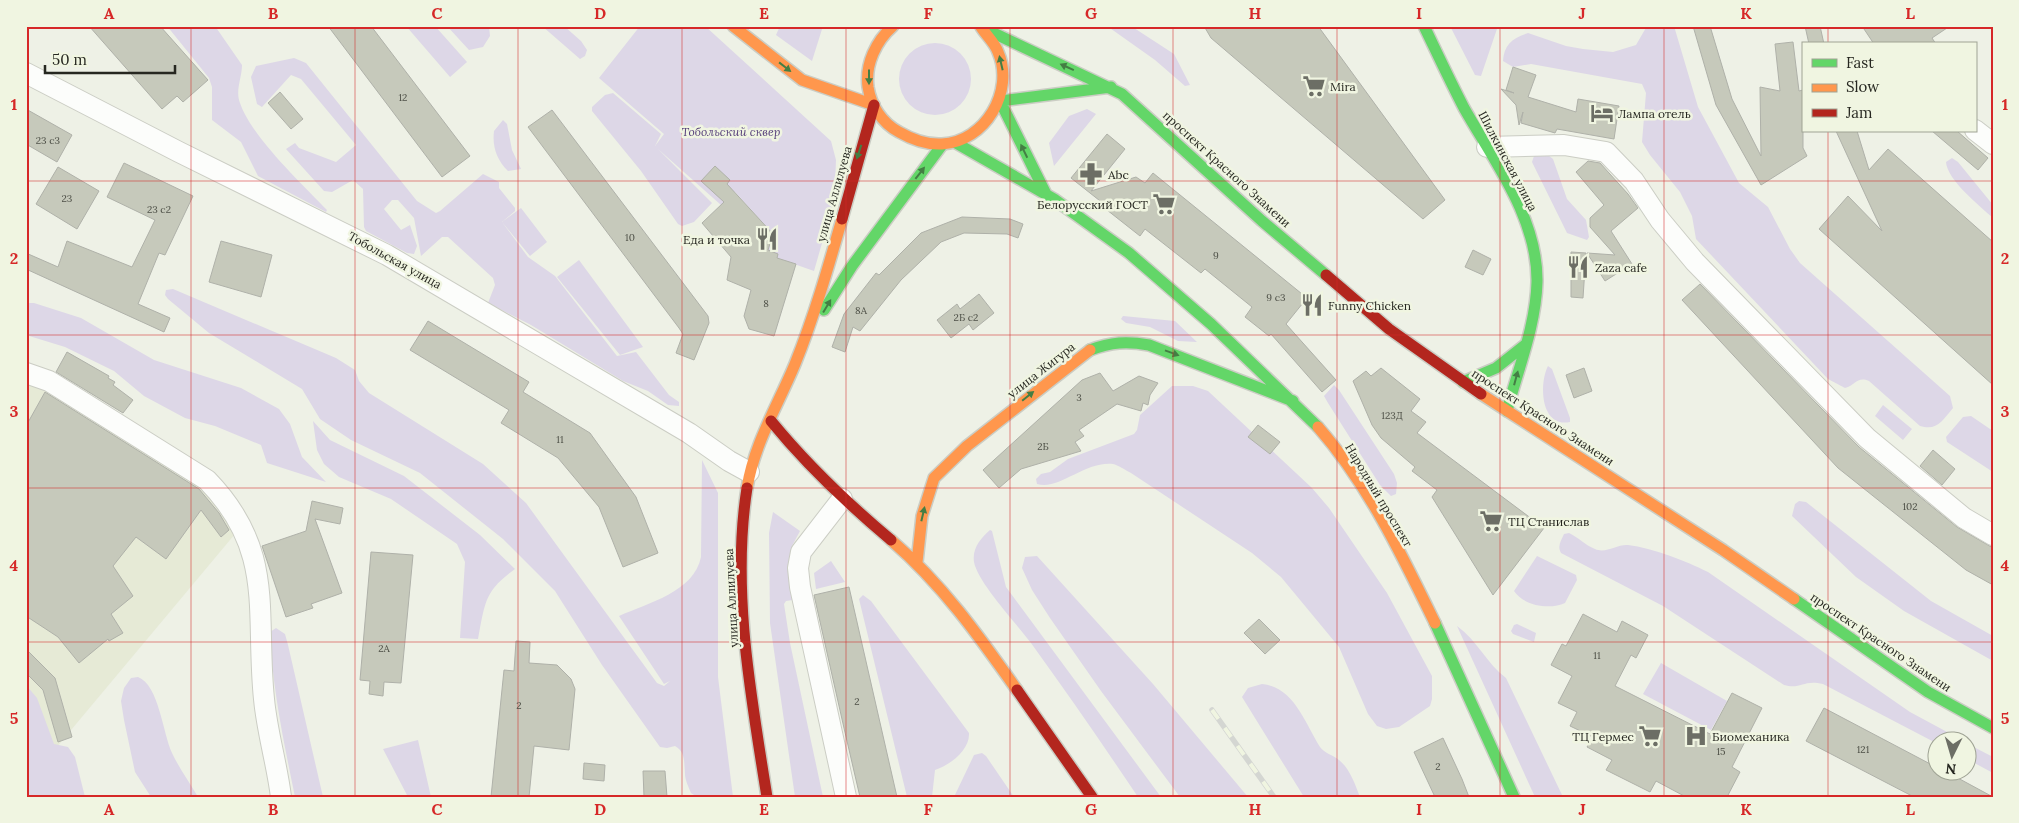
<svg xmlns="http://www.w3.org/2000/svg" width="2019" height="823" viewBox="0 0 2019 823" font-family="Lora,serif">
<rect width="100%" height="100%" fill="#eef1e6"/>
<path fill="#e6ead6" d="M26,367L212,488L240,528L56,748L26,721Z"/>
<path fill="#ddd7e7" d="M167,26H215L242,65C242,78 235,90 240,103C251,136 302,184 327,210L326,212L258,176L241,142L212,120V87L209,78Z
M406,26H435L467,62L450,77Z
M447,26H489L490,36L483,47L469,50Z
M542,26H564L581,41L587,50L585,56L580,59Z
M640,26H705L831,141L836,160L835,184H839L814,271L777,258L778,254L767,250L773,234L735,192L721,205L658,149L712,203L694,222L682,226L678,224L641,171L592,111V107L605,95L613,93L661,134L655,146L664,134L599,78Z
M780,26H823L812,61L776,35Z
M1107,26H1131L1174,54L1190,85L1185,86L1155,60Z
M1450,26H1498L1481,76L1475,75Z
M1647,26H1674L1698,107L1739,183L1768,207L1790,249L1800,263L1950,396L1953,408C1942,421 1937,431 1920,426L1869,381C1857,376 1856,385 1845,388L1828,379L1696,239L1692,216L1680,192L1650,155L1642,142L1646,93L1642,84L1531,64L1513,67L1503,61C1504,45 1512,38 1528,33L1566,46L1583,49L1613,52L1636,45Z
M899 79a36 36 0 1 1 72 0a36 36 0 1 1-72 0Z
M294,58L306,63L417,201L436,213L440,211L483,174L499,182V188L515,208V211L502,222L528,257L555,276L617,356L636,352L669,395L679,402V406L668,405L648,391L623,381L531,325L488,303L495,285L493,278L448,237H442L421,256L414,218L398,200H392L384,209L401,230L410,225L417,246L414,254L407,253L366,231L364,227L363,189L353,180L332,192L324,191L286,149L295,143L299,148L336,162L356,145L301,79L291,75L262,107L257,104L251,77L256,66Z
M1087,109L1096,114L1054,166L1049,143L1069,116Z
M503,120L507,124L512,150L521,169L508,171C497,160 492,147 494,131Z
M1548,155L1553,159L1567,199L1586,220L1589,237L1587,240L1567,233L1532,162L1534,156Z
M1952,158L1958,162L1993,205V218C1980,206 1947,180 1946,162Z
M521,208L547,242L530,256L502,222Z
M579,260L643,347L620,355L557,277Z
M173,289L336,358L355,370L359,381L369,393L483,464L526,503L657,683L664,686L670,681L664,684L619,616C648,603 694,592 701,557L702,460L718,493V677L733,797L694,795L691,793C689,788 685,780 685,774C684,764 686,752 675,746L667,748L660,747L602,665L555,591L503,539L420,473L351,440L320,419L302,389L209,333L168,299L165,295L166,290Z
M26,303H34L81,318L154,360L241,388L279,409L290,424L302,457L326,482L267,463L261,445L215,426L185,418L144,396L114,371L65,347L26,335Z
M1123,316L1175,321L1197,342L1178,341L1150,327L1126,323L1121,319Z
M1548,366L1552,369L1570,418V422C1540,428 1539,383 1548,366Z
M1334,385L1339,390L1394,474L1397,483L1396,494L1391,496L1380,485L1328,403L1324,396Z
M1172,386H1193L1208,391L1312,488L1329,508L1387,593L1432,676V699L1430,706L1399,727L1386,729L1377,726L1368,714L1339,647L1281,577L1252,553L1131,473C1125,470 1118,465 1113,464C1084,461 1059,491 1037,484L1036,479L1041,474L1050,472L1068,459L1134,434L1137,430L1140,415Z
M1883,405L1912,429L1903,440L1875,416Z
M1971,416L1993,431V472L1947,442L1946,437L1963,417Z
M313,421L330,440L404,476L480,535L515,569C484,591 485,603 478,639L460,638L465,562L457,544L391,499L339,477L324,464L317,450Z
M1799,501L1806,502L1931,601L1993,636V661L1904,611L1856,577L1792,516L1795,504Z
M773,512L800,531L792,546L793,600L786,601L784,604L790,643L823,797H795L770,623L769,533Z
M990,530L992,531L1006,587L1161,797H1138C1103,745 1068,694 1031,643C1017,624 978,583 974,562C972,548 981,538 990,530Z
M1569,533C1578,537 1585,545 1595,549C1606,554 1617,544 1628,545C1653,548 1686,561 1708,572L1910,712L1962,740H1936V743L1823,684C1803,679 1801,690 1784,685L1663,606L1561,553C1557,546 1561,541 1564,534Z
M1037,556L1153,684L1248,797H1180L1101,691L1050,618L1032,590L1022,568L1025,557Z
M1537,556L1576,575L1577,580L1565,603C1550,610 1524,606 1514,591Z
M831,561L845,582L816,589L814,573Z
M863,595L871,601L969,733C970,750 950,765 935,770L932,797H907L859,599Z
M1517,624L1536,633L1534,642L1513,634L1511,631L1514,625Z
M1457,626C1477,640 1487,664 1506,678L1563,797H1535Z
M276,628L285,634L288,645L323,797H295C284,743 272,687 270,632Z
M1661,663L1727,701L1711,730L1643,694Z
M138,677C159,685 163,734 172,753C179,768 190,783 198,797H151L135,772L124,720L121,701L124,688L131,678Z
M1262,684C1294,687 1305,723 1320,747C1324,753 1333,755 1339,760C1350,769 1355,784 1360,797H1304L1242,697L1248,688Z
M26,685L37,698L54,744L68,747L75,757L85,797H26Z
M418,740L431,797H408L383,749Z
M1966,743L1993,757V773L1967,759Z
M982,753L986,756L1014,797H954L974,755Z"/>
<path fill="#c6c9bb" stroke="#afb1a9" d="M89,26H160L208,80L183,102L177,96L162,109Z
M328,26H371L470,156L442,177Z
M1204,26H1318L1445,200L1423,219L1211,38Z
M1693,26H1710L1732,99L1761,156L1760,87L1780,91L1775,44L1793,42L1799,91L1803,90V148L1807,156L1761,185L1716,105Z
M1805,26H1820L1824,44H1809Z
M1862,26H1950L1932,38L1936,44H1874Z
M1513,67L1536,75L1528,97L1576,112L1578,99L1619,106L1614,139L1557,129L1555,133L1521,123L1523,112L1519,125L1516,105L1501,89L1514,93L1506,90Z
M280,92L303,119L291,129L268,103Z
M26,109L72,135L57,162L26,144Z
M552,110L708,316L709,323L694,360L676,353L683,334L679,328L528,127Z
M1836,131H1857L1869,170L1888,149L1993,242V385L1819,229L1848,196L1882,231Z
M1932,131H1957L1988,158L1978,170Z
M1107,134L1125,149L1091,191L1136,177L1145,183L1153,173L1307,298L1286,324L1336,380L1322,392L1271,334L1269,336L1245,317L1252,307L1205,269L1201,273L1145,229L1140,236L1107,210L1109,208L1071,178Z
M1588,161L1600,163L1628,194L1638,208L1611,231L1632,264L1605,281L1587,253L1615,255L1590,227V218L1604,205L1576,172Z
M124,163L193,196L165,255L159,253L138,304L170,318L164,332L26,269V253L58,267L67,241L132,267L155,220L107,197Z
M715,166L730,180L727,184L773,234L768,250L778,254L777,258L796,264L774,336L749,329L744,316L751,290L727,280L731,257L702,223L724,202L701,181Z
M58,167L99,191L77,229L36,204Z
M962,217L1010,219L1023,224L1018,238L1007,234L964,233L941,242L901,280L860,331L853,327L845,352L832,347L844,314L876,273L879,275L921,233Z
M221,241L272,255L261,297L209,282Z
M1473,250L1491,259L1483,275L1465,267Z
M1571,252L1586,253L1583,298L1571,297Z
M1700,284L1859,447L1957,527L1993,548V585L1966,570L1838,468L1682,300Z
M979,294L994,313L973,330L969,324L951,338L937,320L957,304L960,309Z
M428,321L529,382L523,392L590,433L636,497L658,553L623,567L599,507L558,458L501,423L509,410L410,350Z
M67,352L109,376L108,378L115,382L113,385L133,400L123,413L56,372Z
M1381,368L1420,399L1411,411L1426,422L1417,433L1544,528L1493,595L1432,497L1437,490L1412,471L1415,467L1381,438L1372,425L1353,381L1366,371L1371,376Z
M1584,368L1592,391L1574,398L1566,375Z
M1100,373L1113,391L1139,376L1158,383L1150,395L1148,405L1143,403L1141,411L1117,404L1079,430L1084,436L1075,442L1081,451L1021,469L999,488L983,470L1082,380Z
M45,392L199,489L219,513L229,530L221,537L201,510L166,559L136,537L113,566L133,596L111,614L123,633L109,641L108,639L79,663L58,637L26,616V426Z
M1258,425L1280,442L1270,454L1248,437Z
M1933,450L1955,469L1942,485L1920,466Z
M312,501L343,508L340,524L315,519L342,593L311,604L313,608L286,617L262,546L306,531Z
M371,552L413,555L401,683L384,682L383,696L369,694L370,681L360,680Z
M849,587L897,797H860L844,728L814,595Z
M1583,614L1617,632L1622,621L1648,635L1636,658L1631,655L1615,686L1710,734L1732,693L1762,708L1732,767L1740,772L1727,797H1686L1656,781L1650,792L1606,770L1612,760L1587,747L1593,737L1570,726L1577,712L1558,703L1572,676L1551,665L1562,644L1566,646Z
M1259,619L1280,640L1265,654L1244,633Z
M516,641L530,642L529,663L557,665L571,679L575,689L569,750L534,746L529,797H491L504,670L514,671Z
M26,649L55,678L72,737L58,742L43,690L26,673Z
M1824,708L1936,767V770H1943L1993,797H1914L1806,741Z
M1443,738L1462,779L1469,797H1435L1414,752Z
M584,763L605,765L604,781L583,779Z
M643,771H665L667,797H644Z"/>
<g fill="none" stroke-linecap="round" stroke-linejoin="round">
<defs>
<path id="street" d="M26,73L179,152L387,255L689,433L729,461L749,472
M1975,130L1993,144
M1487,147L1564,145L1606,152L1634,181L1660,220L1695,262L1867,438L1964,518L1993,535
M26,373L49,381L207,480C276,551 255,611 264,699C267,732 277,764 281,797
M842,499L801,552L798,568L800,587L846,797"/>
<path id="fast" d="M1424,26C1437,53 1450,81 1464,108C1494,161 1538,218 1537,282C1536,325 1518,369 1507,411
M983,28L1122,94L1262,221L1326,275
M1000,101L1111,87
M1000,101L1046,194
M956,143L1054,199L1129,253L1211,324L1318,427
M824,310L852,266L942,145
M1090,350C1111,342 1127,341 1149,345L1293,401
M1463,382L1496,368L1525,345
M1794,599L1928,692L1993,728
M1435,623L1514,797"/>
<path id="slow" d="M733,26L802,80L874,105
M893,26C876,41 865,64 868,87C871,106 882,123 899,132C913,140 926,145 942,144C985,142 1015,91 998,52C995,43 986,35 981,27
M1481,394L1723,550L1794,599
M1318,427C1368,484 1402,555 1435,623
M747,488C754,444 778,405 795,364C814,317 828,268 842,219
M891,540C942,584 979,636 1017,690
M917,562L922,516L934,478L967,446L1090,350"/>
<path id="jam" d="M842,219L874,105
M1326,275L1389,329L1481,394
M771,421C807,465 847,503 891,540
M747,488C731,590 751,696 767,797
M1017,690L1092,797"/>
</defs>
<use href="#street" stroke="#cbcdc4" stroke-width="22"/>
<use href="#fast" stroke="#cbcdc4" stroke-width="14"/>
<use href="#slow" stroke="#cbcdc4" stroke-width="14"/>
<use href="#jam" stroke="#cbcdc4" stroke-width="14"/>
<use href="#street" stroke="#fcfdfb" stroke-width="20"/>
<use href="#fast" stroke="#63d668" stroke-width="11"/>
<use href="#slow" stroke="#ff974d" stroke-width="11"/>
<use href="#jam" stroke="#b3261e" stroke-width="11"/>
<defs>
<path id="rail" d="M1212,710L1274,797"/>
</defs>
<use href="#rail" stroke="#d4d6d2" stroke-width="5.5"/>
<use href="#rail" stroke="#f0f5e1" stroke-width="4" stroke-dasharray="11" stroke-linecap="butt"/>
</g>
<defs><path id="oneway-solid" d="M-6-.8H1V-3.2L6.5 0L1 3.2V.8H-6Z" transform="scale(1.25)"/></defs>
<g fill="#447e44">
<use href="#oneway-solid" transform="translate(1001 63) rotate(-103)"/>
<use href="#oneway-solid" transform="translate(785 67) rotate(38)"/>
<use href="#oneway-solid" transform="translate(1067 67) rotate(-156)"/>
<use href="#oneway-solid" transform="translate(869 77) rotate(90)"/>
<use href="#oneway-solid" transform="translate(1024 151) rotate(-116)"/>
<use href="#oneway-solid" transform="translate(859 152) rotate(108)"/>
<use href="#oneway-solid" transform="translate(920 173) rotate(-52)"/>
<use href="#oneway-solid" transform="translate(827 306) rotate(-59)"/>
<use href="#oneway-solid" transform="translate(1172 353) rotate(20)"/>
<use href="#oneway-solid" transform="translate(1516 378) rotate(-75)"/>
<use href="#oneway-solid" transform="translate(1028 396) rotate(-39)"/>
<use href="#oneway-solid" transform="translate(923 514) rotate(-77)"/>
</g>
<path fill="none" stroke="#d62828" stroke-width="1" stroke-opacity="0.55" d="M191,26V797M355,26V797M518,26V797M682,26V797M846,26V797M1010,26V797M1173,26V797M1337,26V797M1500,26V797M1664,26V797M1828,26V44M1828,131V797M26,181H1993M26,335H1993M26,488H1993M26,642H1993"/>
<defs>
<symbol id="supermarket-bare" viewBox="-9 -9 18 18"><path d="M-6-5.5h2.5l.6 2H6L4.5 2H-2.5L-4.4-4H-6ZM-1.5 3.2a1.3 1.3 0 1 0 .1 0ZM3 3.2a1.3 1.3 0 1 0 .1 0Z" fill="#6c6e65" stroke="#f0f5e1" stroke-width="2.5" paint-order="stroke"/></symbol>
<symbol id="hotel-bare" viewBox="-9 -9 18 18"><path d="M-6-4.5h1.5V1H6V5H4.5V3h-9V5H-6ZM-4 0a1.8 1.8 0 1 1 3.6 0ZM.5 0V-2.5h3Q6-2.5 6 0Z" fill="#6c6e65" stroke="#f0f5e1" stroke-width="2.5" paint-order="stroke"/></symbol>
<symbol id="pharmacy-bare" viewBox="-9 -9 18 18"><path d="M-2-6h4v4h4v4h-4v4h-4v-4h-4v-4h4Z" fill="#6c6e65" stroke="#f0f5e1" stroke-width="2.5" paint-order="stroke"/></symbol>
<symbol id="restaurant-bare" viewBox="-9 -9 18 18"><path d="M-5-6h1v4h1v-4h1v4h1v-4h1v5L-1.5 .5V6h-2V.5L-5-1ZM5-6V6H3V1.5H1.5Q1.5-4 5-6Z" fill="#6c6e65" stroke="#f0f5e1" stroke-width="2.5" paint-order="stroke"/></symbol>
<symbol id="hospital-bare" viewBox="-9 -9 18 18"><path d="M-5-5h3v3.5h4V-5h3V5h-3V1.5h-4V5h-3Z" fill="#6c6e65" stroke="#f0f5e1" stroke-width="2.5" paint-order="stroke"/></symbol>
</defs>
<g fill-rule="evenodd">
<use href="#supermarket-bare" x="1298" y="70" width="32" height="32"/>
<use href="#hotel-bare" x="1586" y="97" width="32" height="32"/>
<use href="#pharmacy-bare" x="1075" y="158" width="32" height="32"/>
<use href="#supermarket-bare" x="1148" y="188" width="32" height="32"/>
<use href="#restaurant-bare" x="751" y="223" width="32" height="32"/>
<use href="#restaurant-bare" x="1562" y="251" width="32" height="32"/>
<use href="#restaurant-bare" x="1296" y="289" width="32" height="32"/>
<use href="#supermarket-bare" x="1475" y="505" width="32" height="32"/>
<use href="#supermarket-bare" x="1634" y="720" width="32" height="32"/>
<use href="#hospital-bare" x="1680" y="720" width="32" height="32"/>
</g>
<g text-anchor="middle" dominant-baseline="central" stroke-width="5" stroke-linejoin="round" paint-order="stroke">
<g font-size="10" fill="#4e5047">
<text x="403" y="97">12</text>
<text x="48" y="140">23 с3</text>
<text x="67" y="198">23</text>
<text x="159" y="209">23 с2</text>
<text x="630" y="237">10</text>
<text x="1216" y="255">9</text>
<text x="1276" y="297">9 с3</text>
<text x="766" y="303">8</text>
<text x="861" y="310">8А</text>
<text x="966" y="317">2Б с2</text>
<text x="1079" y="397">3</text>
<text x="1392" y="415">123Д</text>
<text x="560" y="439">11</text>
<text x="1043" y="446">2Б</text>
<text x="1910" y="506">102</text>
<text x="384" y="648">2А</text>
<text x="1597" y="655">11</text>
<text x="857" y="701">2</text>
<text x="519" y="705">2</text>
<text x="1863" y="749">121</text>
<text x="1721" y="751">15</text>
<text x="1438" y="766">2</text>
</g>
<g font-size="12" fill="#262720" stroke="#f0f5e1" text-anchor="start">
<text x="1330" y="86">Mira</text>
<text x="1618" y="113">Лампа отель</text>
<text x="1108" y="174">Abc</text>
<text x="1148" y="204" text-anchor="end">Белорусский ГОСТ</text>
<text x="750" y="239" text-anchor="end">Еда и точка</text>
<text x="1595" y="267">Zaza cafe</text>
<text x="1328" y="305">Funny Chicken</text>
<text x="1508" y="521">ТЦ Станислав</text>
<text x="1634" y="736" text-anchor="end">ТЦ Гермес</text>
<text x="1712" y="736">Биомеханика</text>
</g>
<g font-size="12" font-style="italic" fill="#553e7a" stroke="#f0f5e1">
<text x="731" y="131">Тобольский сквер</text>
</g>
<g font-size="12" fill="#262720" stroke="#f0f5e1">
<text transform="translate(1508 161) rotate(62)">Шилкинская улица</text>
<text transform="translate(1227 169) rotate(42)">проспект Красного Знамени</text>
<text transform="translate(834 194) rotate(-74)">улица Аллилуева</text>
<text transform="translate(395 260) rotate(29)">Тобольская улица</text>
<text transform="translate(1041 370) rotate(-38)">улица Жигура</text>
<text transform="translate(1543 417) rotate(33)">проспект Красного Знамени</text>
<text transform="translate(1379 495) rotate(59)">Народный проспект</text>
<text transform="translate(731 598) rotate(-93)">улица Аллилуева</text>
<text transform="translate(1881 642) rotate(34)">проспект Красного Знамени</text>
</g>
</g>
<rect width="2019" height="823" fill="none" stroke="#f0f5e1" stroke-width="55"/>
<rect x="1802" y="42" width="175" height="90" fill="#f0f5e1" stroke="#9fa394"/>
<rect x="1812" y="59" width="25" height="8" fill="#63d668" stroke="#9fa394"/>
<text x="1846" y="68" font-size="15" fill="#262720">Fast</text>
<rect x="1812" y="84" width="25" height="8" fill="#ff974d" stroke="#9fa394"/>
<text x="1846" y="92" font-size="15" fill="#262720">Slow</text>
<rect x="1812" y="109" width="25" height="8" fill="#b3261e" stroke="#9fa394"/>
<text x="1846" y="118" font-size="15" fill="#262720">Jam</text>
<g transform="translate(1952 756) rotate(185)"><circle r="24" fill="#f0f5e1" stroke="#9fa394"/>
<path d="M0-4L9 19L0 12L-9 19Z" fill="#6c6e65"/>
<text y="-8" font-size="14" font-weight="bold" text-anchor="middle" fill="#262720">N</text>
</g>
<path d="M45 65v8h130v-8" fill="none" stroke="#262720" stroke-width="2.5"/>
<text x="52" y="65" font-size="15" fill="#262720" stroke="#f0f5e1" stroke-width="4" paint-order="stroke">50 m</text>
<rect x="28" y="28" width="1964" height="768" fill="none" stroke="#d62828" stroke-width="2"/>
<g font-size="16" text-anchor="middle" font-weight="bold" fill="#d62828">
<text x="109" y="19">A</text>
<text x="273" y="19">B</text>
<text x="437" y="19">C</text>
<text x="600" y="19">D</text>
<text x="764" y="19">E</text>
<text x="928" y="19">F</text>
<text x="1091" y="19">G</text>
<text x="1255" y="19">H</text>
<text x="1419" y="19">I</text>
<text x="1582" y="19">J</text>
<text x="1746" y="19">K</text>
<text x="1910" y="19">L</text>
<text x="14" y="110">1</text>
<text x="2005" y="110">1</text>
<text x="14" y="264">2</text>
<text x="2005" y="264">2</text>
<text x="14" y="417">3</text>
<text x="2005" y="417">3</text>
<text x="14" y="571">4</text>
<text x="2005" y="571">4</text>
<text x="14" y="724">5</text>
<text x="2005" y="724">5</text>
<text x="109" y="815">A</text>
<text x="273" y="815">B</text>
<text x="437" y="815">C</text>
<text x="600" y="815">D</text>
<text x="764" y="815">E</text>
<text x="928" y="815">F</text>
<text x="1091" y="815">G</text>
<text x="1255" y="815">H</text>
<text x="1419" y="815">I</text>
<text x="1582" y="815">J</text>
<text x="1746" y="815">K</text>
<text x="1910" y="815">L</text>
</g>
</svg>
